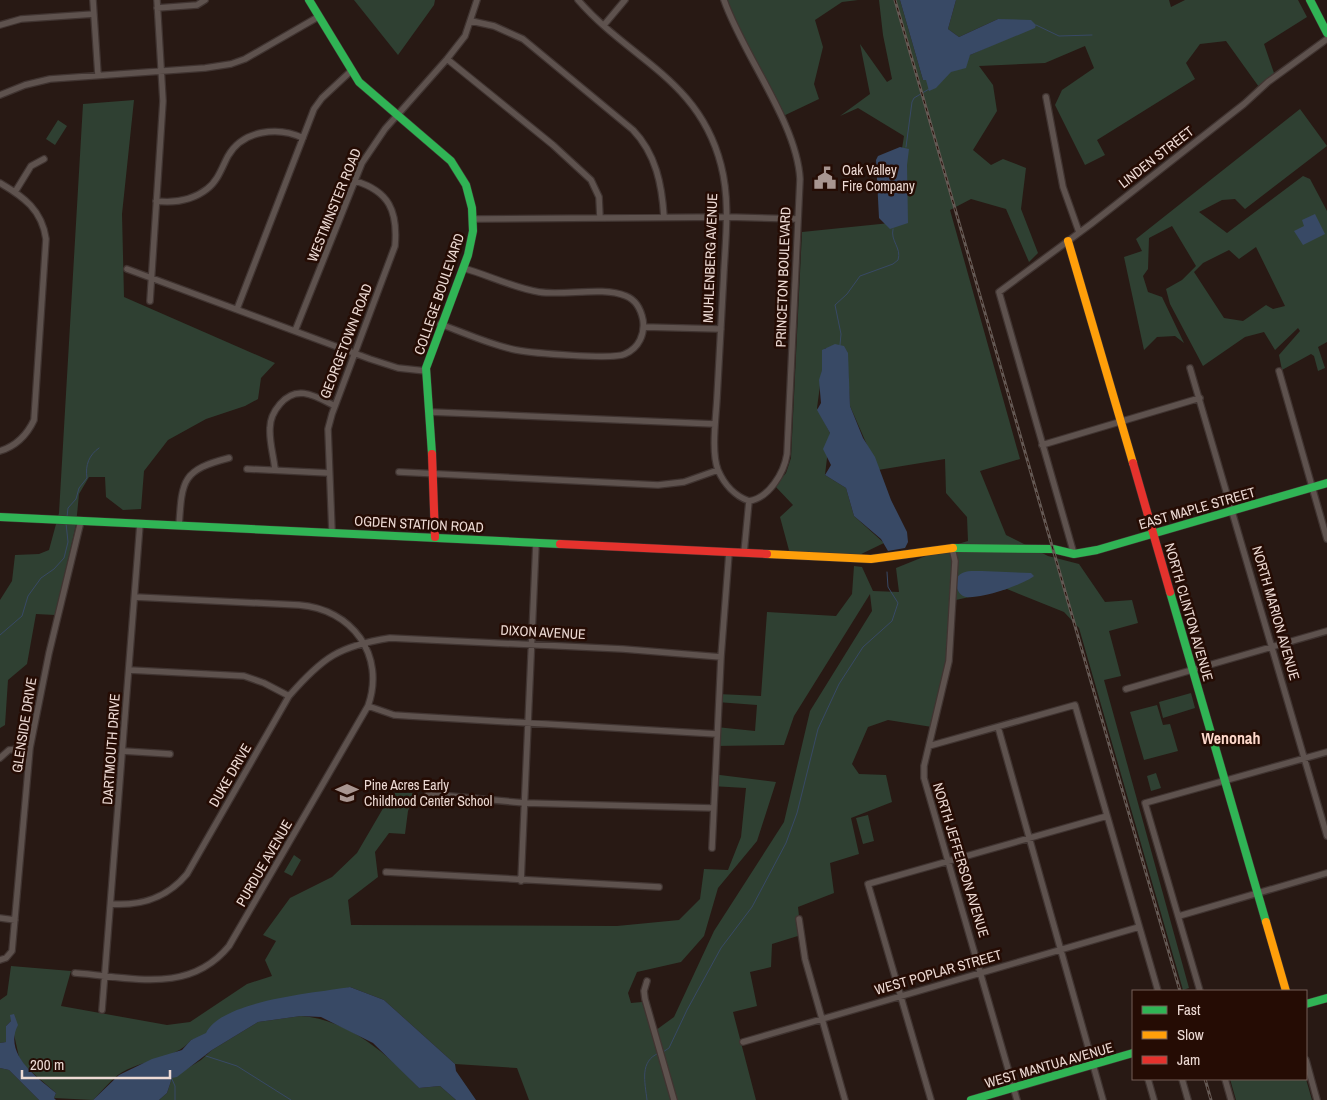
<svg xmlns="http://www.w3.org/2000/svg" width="1327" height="1100" viewBox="0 0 1327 1100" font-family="'Archivo Narrow',sans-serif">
<rect width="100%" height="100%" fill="#281914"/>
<path fill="#2f4032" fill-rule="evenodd" d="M354,0H435L434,5L398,55Z
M723,0H858L842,2L815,20L823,47L814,84L819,99L779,118Z
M879,0H900L923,80L970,55L1036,25L998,19L959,37L948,29L956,0H1169L1171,7L1185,0H1298L1307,17L1264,44L1274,73L1259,87L1226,41L1200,44L1186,63L1195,79L1097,140L1105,155L1085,165L1055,105L1062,90L1094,68L1085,46L1045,63L979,66L993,85L997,111L973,150L991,165L1003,159L1026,168L1021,209L1038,253L1029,262L1006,209L971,199L950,210L1020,459L980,471L1006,535L1048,556L1079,564L1105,602L1132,600L1138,623L1109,631L1121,676L1104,680L1189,988L1183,990L1079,628L1064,612L1007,589L951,601L948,668L932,727L888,720L868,727L852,764L859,774L886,775L892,802L851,818L859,854L830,863L834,893L798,907L801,935L772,944L771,967L750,972L757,1006L733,1012L756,1100H529L517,1068L455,1064L384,1000L350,987L191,1040C174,1061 140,1059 118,1075C109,1082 101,1092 93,1100L54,1098L56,1093L26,1067L19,1057L11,1021L6,1026V1042L0,1043V1000L7,995L11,966L71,971L61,1006L167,1025L190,1022L247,984L272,976L265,960L276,941L263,935L290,898L332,877L357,853L392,793H415L408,811L405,834L389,833L375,852L378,877L348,900L351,925L617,926L679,920L700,899L704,869L728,870L741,837L746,788L711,786L712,774L776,782L757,841L718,888L704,936L681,962L637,972L628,993L631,1003L642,1002L652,1033L674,1017L714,931L784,822L810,711L872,611L870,594L794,716L784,745L714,746L716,727L755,731L757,705L717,702L718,694L761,696L767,612L836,616L852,594L854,566L862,567L873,591L899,592L896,568L948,547L968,541L967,517L946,493L945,459L878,470L850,406L847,351L825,348L817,408L830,433L825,475L846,488L854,516L884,543L855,557L790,554L780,517L793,505L775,486L786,473L791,458L802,232L890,223L904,136L858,108L840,116L870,94L860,44L887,82L892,79L883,35Z
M134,100L122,214L124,297L275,363L261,378L258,399L245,406L206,419L168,440L144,471L141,509L123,510L106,497L105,477H89L79,494L76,525L55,615L36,614L27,664L8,680L5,725L0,728V600L12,581L15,555L39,554L49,550L59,513L83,104Z
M1300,109L1327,146L1245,209L1235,199L1222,200L1199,212L1227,233L1303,176L1310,179L1327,211V342L1318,347L1325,368L1318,371L1314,356L1311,354L1282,370L1279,355L1300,331L1298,328L1275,350L1264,332L1245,337L1203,366L1170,304L1166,289L1182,280L1196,266L1172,226L1149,238L1148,269L1143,276L1148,292L1162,297L1184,343L1175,336L1157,337L1144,350L1124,257L1142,251L1136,239ZM1256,247L1285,306L1273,309L1266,305L1243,321L1224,318L1194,272L1203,263L1229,250L1239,259Z
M58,120L67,126L55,145L46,139Z
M1191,693L1195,708L1163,718L1159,702Z
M1157,705L1163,725L1170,724L1178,751L1144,760L1130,712Z
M1156,773L1161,788L1151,791L1147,776Z
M868,815L874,841L863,844L856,818Z
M294,855L301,860L292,876L284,872Z
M301,1016C350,1020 387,1054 419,1088L440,1086L456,1100H159L167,1093L172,1078L201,1060L212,1050L258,1022Z
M0,1068L9,1070L39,1100H0Z
M1230,1079H1306L1312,1100H1236Z"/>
<path fill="#384965" d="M900,0H956L948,29L959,37L998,19L1031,20L1036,25L1035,28L970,55L966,68L951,72L936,88L929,91L926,80H923Z
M900,147L909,149L907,165L908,223L890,229L879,218L876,160L878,156Z
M1315,214L1325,234L1303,245L1294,231L1304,226L1302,220Z
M835,344L844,346L848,353L850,406L863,438L875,457L891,500L907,532L908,542L905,548L888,551L881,539L854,516L846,488L825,475L831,465L823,449L830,433L817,410L821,403L819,380L822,370V350Z
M982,571L1031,573L1034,576C1025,584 975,602 963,596C958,593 957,588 955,583C958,569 971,571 982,571Z
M350,987L384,1000L455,1064L456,1071L476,1100H456L440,1086L419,1088L373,1043L321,1017L301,1016L258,1022L212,1050L177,1077L172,1078L167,1093L159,1100H93L119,1075L152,1059L182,1050L191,1040L206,1033C222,1000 316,993 350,987Z
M14,1014L18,1025C3,1054 37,1077 56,1093L54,1098L56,1100H39L9,1070L0,1068V1043L6,1042V1026L11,1021L10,1015Z"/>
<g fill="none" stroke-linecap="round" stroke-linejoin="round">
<path stroke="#384965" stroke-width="1" d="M1036,25L1059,36L1092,35
M906,147L912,102L914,98L929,89
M840,345L841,334L835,305L847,294L860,276L893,264L898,260C902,248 890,241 893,229
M67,517L68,508L76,499L79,488L87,478C85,465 89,455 99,448
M0,635L22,616L28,596L41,578L54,569L64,558L68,542L66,523
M663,1052L669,1048L687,1010L721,948L752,907L786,843L797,813L818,729L839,684L863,647L892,621L898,603L888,587L887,572
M206,1056L237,1066L291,1100
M171,1077L175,1086V1100
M647,1100C645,1082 639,1061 659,1053"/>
<defs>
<path id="street" d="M93,0L98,75
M578,0C630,60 699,79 721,165C730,199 726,235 724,270C722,313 719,356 717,398C716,418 711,452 718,470C724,484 735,496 749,501
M724,0C743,55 797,123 800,179L787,454C784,473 769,498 749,501
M157,8L197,5L205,0
M471,21L494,26L523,39L633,130C656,154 662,185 664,217
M0,25L21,19L94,14
M604,25L625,0
M447,59L553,145L591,180L599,197L600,218
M0,95L25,85L50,79L205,68L231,64L245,59L318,17
M1046,97L1063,187L1079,232
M0,183C24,197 42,210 46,239L34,420C27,435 16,446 0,451
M15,192L31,166L44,159
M156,201C174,203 193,200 207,189C218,181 222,167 228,156C243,130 278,126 303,138
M474,219L727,217L798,219
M127,269L370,359L398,368L426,371
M150,301L163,101L157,0
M237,309L314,109L322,98L351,71
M440,324C465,333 490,345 516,350C532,353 613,360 625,354C639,348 645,334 643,320C641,310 636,300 626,296C602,286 566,296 539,292C514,288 488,275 463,268
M644,327L721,329
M295,331L362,163L385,129L447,59L465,36L477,0
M1190,368L1327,836
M1279,371L1327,539
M430,412L715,424
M1042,445L1200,398
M247,469L329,473
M275,470C274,457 269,442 270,428C270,419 274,411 280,404C297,384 315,396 335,406
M399,472L658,485L684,482L718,470
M179,526C182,480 182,470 229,458
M332,532L328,429L332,414L395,246C398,211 389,191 355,181
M952,548L955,561L949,661L924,766V778L1017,1100
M744,553L749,501
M1074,554L999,292L1091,224L1244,104L1268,82L1327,39
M129,670L244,676L264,683L289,696
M1126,689L1327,631
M368,706L394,715L409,716L717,734
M998,727L1103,1100
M929,746L1075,705L1158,991
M123,751L170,754
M0,758L9,750L30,748
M428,794L525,803L713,808
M712,848L721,657L729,553
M386,872L659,887
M521,881L536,544
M111,904C142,906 167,898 187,874L289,696C323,657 339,646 390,638L623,649L721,657
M1179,916L1327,873
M0,918L15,920
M799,919L805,959L845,1100
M0,960L6,958L12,951L30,748L49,653L81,521
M75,973C131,977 189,995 229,946L368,706C386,655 352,609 299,605L135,597
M647,981L644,991L645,999L674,1100
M1200,991L1145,803L1327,752
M102,1010L140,524
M743,1042L1139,927
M1306,1060L1317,1100
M1148,1079L1154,1100
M1182,1079L1188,1100
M1225,1079L1231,1100
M931,1100L868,884L1107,816"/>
<path id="fast" d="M309,0L359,82L451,161L466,185L472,208L473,231L468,255L426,368L432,454
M1310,0L1327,33
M0,517L560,544
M953,548L1053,549L1074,554L1097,550L1327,483
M1170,592L1266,922
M1306,1004L1327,998
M971,1100L1133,1053"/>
<path id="slow" d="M1068,241L1133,463
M767,554L871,559L953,548
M1266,922L1286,991"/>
<path id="jam" d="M432,454L435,537
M1133,463L1170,592
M560,544L767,554"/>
</defs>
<use href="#street" stroke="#403431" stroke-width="8"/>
<use href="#fast" stroke="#403431" stroke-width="9"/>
<use href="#slow" stroke="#403431" stroke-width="9"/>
<use href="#jam" stroke="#403431" stroke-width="9"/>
<use href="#street" stroke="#5e524e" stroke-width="5.5"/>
<use href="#fast" stroke="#30b455" stroke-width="8"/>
<use href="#slow" stroke="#ff9f0a" stroke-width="8"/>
<use href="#jam" stroke="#e5322d" stroke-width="8"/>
<defs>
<path id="rail" d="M895,0L1180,991
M1205,1079L1211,1100"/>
</defs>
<use href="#rail" stroke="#645954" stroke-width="3"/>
<use href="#rail" stroke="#250c04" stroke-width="1" stroke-dasharray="4" stroke-linecap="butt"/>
</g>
<defs>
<symbol id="civic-bare" viewBox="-9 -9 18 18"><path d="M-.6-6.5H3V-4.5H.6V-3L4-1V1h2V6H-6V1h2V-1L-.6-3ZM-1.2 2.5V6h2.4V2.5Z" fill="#a89691" stroke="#250c04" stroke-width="2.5" paint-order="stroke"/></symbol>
<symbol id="school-bare" viewBox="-9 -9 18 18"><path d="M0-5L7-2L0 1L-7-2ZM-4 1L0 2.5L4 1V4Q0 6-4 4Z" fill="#a89691" stroke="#250c04" stroke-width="2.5" paint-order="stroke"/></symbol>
</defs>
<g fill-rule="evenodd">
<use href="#civic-bare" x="809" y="162" width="32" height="32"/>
<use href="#school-bare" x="331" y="777" width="32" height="32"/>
</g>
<g text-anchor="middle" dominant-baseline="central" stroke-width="5" stroke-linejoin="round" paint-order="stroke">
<g font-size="14" fill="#eddad4" stroke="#250c04">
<text transform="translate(1156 157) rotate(-38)">LINDEN STREET</text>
<text transform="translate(334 205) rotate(-68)">WESTMINSTER ROAD</text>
<text transform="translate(710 258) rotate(-88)">MUHLENBERG AVENUE</text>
<text transform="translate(783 277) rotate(-88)">PRINCETON BOULEVARD</text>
<text transform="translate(439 294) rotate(-71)">COLLEGE BOULEVARD</text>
<text transform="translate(346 341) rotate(-69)">GEORGETOWN ROAD</text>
<text transform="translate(1197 508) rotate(-16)">EAST MAPLE STREET</text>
<text transform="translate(419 524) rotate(3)">OGDEN STATION ROAD</text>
<text transform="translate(1189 612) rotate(74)">NORTH CLINTON AVENUE</text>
<text transform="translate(1276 613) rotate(74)">NORTH MARION AVENUE</text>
<text transform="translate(543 632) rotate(3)">DIXON AVENUE</text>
<text transform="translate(24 725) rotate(-81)">GLENSIDE DRIVE</text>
<text transform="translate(111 749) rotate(-86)">DARTMOUTH DRIVE</text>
<text transform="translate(230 775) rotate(-60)">DUKE DRIVE</text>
<text transform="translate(961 860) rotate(73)">NORTH JEFFERSON AVENUE</text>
<text transform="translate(264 863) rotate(-60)">PURDUE AVENUE</text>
<text transform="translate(938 972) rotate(-16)">WEST POPLAR STREET</text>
<text transform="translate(1049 1065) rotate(-16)">WEST MANTUA AVENUE</text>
</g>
<g font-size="14" fill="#eddad4" stroke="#250c04" text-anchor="start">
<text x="842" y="170">Oak Valley<tspan x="842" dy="16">Fire Company</tspan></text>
<text x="364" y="785">Pine Acres Early<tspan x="364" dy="16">Childhood Center School</tspan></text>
</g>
<g font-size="16" font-weight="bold" fill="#ffd9cc" stroke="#250c04">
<text x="1231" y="738">Wenonah</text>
</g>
</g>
<rect x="1132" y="990" width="175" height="90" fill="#250c04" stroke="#755e57"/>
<rect x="1142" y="1006" width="25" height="8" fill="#30b455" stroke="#755e57"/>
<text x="1177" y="1015" font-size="15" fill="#eddad4">Fast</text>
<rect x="1142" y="1031" width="25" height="8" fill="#ff9f0a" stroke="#755e57"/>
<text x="1177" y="1040" font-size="15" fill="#eddad4">Slow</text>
<rect x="1142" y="1056" width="25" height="8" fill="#e5322d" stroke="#755e57"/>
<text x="1177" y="1065" font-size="15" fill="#eddad4">Jam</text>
<path d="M22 1070v8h148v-8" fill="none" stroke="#eddad4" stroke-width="2.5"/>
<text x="30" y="1070" font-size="15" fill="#eddad4" stroke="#250c04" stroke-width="4" paint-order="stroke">200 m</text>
</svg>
